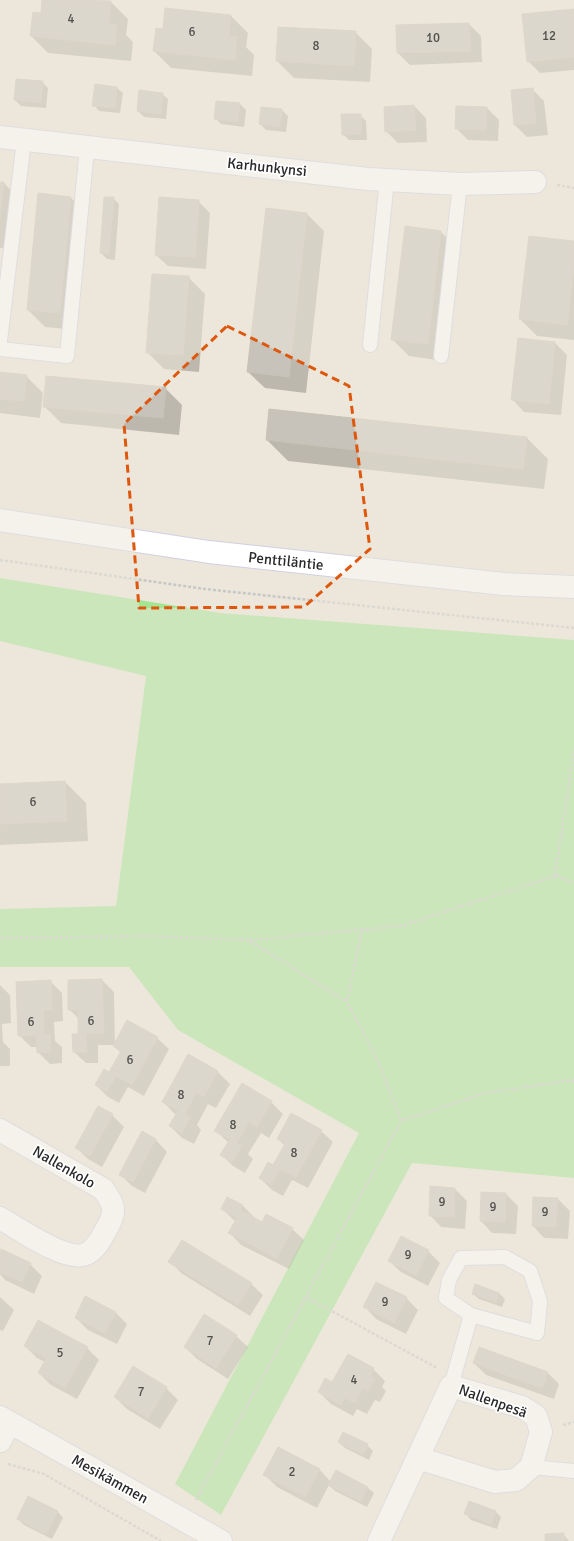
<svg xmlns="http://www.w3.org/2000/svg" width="574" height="1541" viewBox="0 0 574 1541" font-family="Signika,sans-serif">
<rect width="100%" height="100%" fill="#ece7da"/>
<path fill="#a4e594" d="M0,578L221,613L574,640V1178L412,1163L221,1515L175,1484L359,1133L178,1030L129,967H0V909L116,906L146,676L0,641Z"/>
<path fill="#0003" d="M43,0H93L111,2L128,19L126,35L133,42L131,61L48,53L31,36L42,14Z
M574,10V70L540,73L528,61Z
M231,16L248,33L246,47L254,55L252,76L171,68L154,51L164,30Z
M469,24L481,36L482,62L410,65L398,53Z
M355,32L372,49L370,82L294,78L277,61Z
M42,82L48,88L46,108L21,106L15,100Z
M117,88L123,93L120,113L99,111L94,105Z
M532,89L544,101L548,135L527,137L515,125Z
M162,94L168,99L166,119L144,117L138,111Z
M217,102L240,104L246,110L244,127L221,124L215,118Z
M414,106L426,118L427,142L398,143L386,131Z
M262,108L282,110L288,116L286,132L266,130L260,124Z
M487,108L499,120L498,141L468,140L456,128Z
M360,115L366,121L367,140H349L343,134Z
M0,183H4L15,195L9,249L0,248Z
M71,198L88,215L76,330L45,327L28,310Z
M113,198L119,204L115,260L107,259L101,253Z
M198,201L210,213L206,269L168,266L156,255Z
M266,209L307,214L324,231L306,393L265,388L248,372Z
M441,232L458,249L444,361L409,356L392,339Z
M574,242V340L537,336L520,319Z
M188,277L205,294L199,372L164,369L147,352Z
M518,340L555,343L567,355L561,415L524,412L513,400Z
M0,373L26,376L43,393L40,418L0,413Z
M165,388L182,405L179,435L61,423L44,406Z
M527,438L548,459L544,489L288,461L267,440Z
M65,782L86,803L88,841L0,845V785Z
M102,980L114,992L115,1043L157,1038L169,1049L144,1096L128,1087L119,1103L108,1097L96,1085L109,1074L121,1053L114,1046L115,1045H98V1063H86L74,1052L79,1035V1019L69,1009Z
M50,981L62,993L63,1021L54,1022L55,1041L62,1047V1063L50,1064L38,1052V1047H31L19,1035Z
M0,985L10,995L11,1023L2,1024L3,1042L10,1049V1066H0Z
M188,1056L218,1072L230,1084L216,1108L208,1104L197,1125L201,1130L194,1144L182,1138L170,1126L176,1115L163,1102Z
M271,1102L283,1114L269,1138L261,1133L248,1154L253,1159L245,1173L233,1166L222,1155L229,1143L215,1130Z
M112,1115L124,1127L102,1167L88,1159L76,1147Z
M321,1131L333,1142L308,1188L292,1180L283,1196L272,1190L260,1178L273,1167L285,1146L278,1139Z
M156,1140L167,1152L145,1193L132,1186L120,1174Z
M455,1189L467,1201L465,1229L441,1227L430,1215Z
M506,1194L518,1206L516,1234L492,1233L481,1221Z
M228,1198L243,1206L255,1218L254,1219L262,1223L292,1229L304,1240L289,1269L241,1245L230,1233L236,1222L222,1209Z
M558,1199L570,1211L568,1239L544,1238L533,1226Z
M428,1251L440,1263L428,1286L401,1272L389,1261Z
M0,1254L30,1264L42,1276L34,1294L5,1280L0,1274Z
M170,1261L251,1284L263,1295L250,1316L181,1273Z
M476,1285L499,1293L505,1299L502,1307L479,1299L473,1294Z
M0,1297L14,1310L3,1331L0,1330Z
M406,1298L418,1310L406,1334L376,1319L365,1307Z
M115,1312L127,1324L117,1344L88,1330L76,1318Z
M236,1336L248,1347L228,1379L197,1359L185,1347Z
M25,1346L87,1348L99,1360L77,1399L51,1385L39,1373L45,1362L37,1358Z
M474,1363L547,1372L559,1384L554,1399L486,1375Z
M133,1368L166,1388L178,1400L160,1429L127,1409L115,1397Z
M373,1369L385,1381L382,1387L386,1391L380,1402L375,1400L367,1414L357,1409L353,1416L331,1404L319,1392L333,1383Z
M339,1442L367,1445L373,1451L369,1460L345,1448Z
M319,1469L331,1482L337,1471L368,1488L374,1493L367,1507L335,1491L329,1485L317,1508L277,1487L265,1475Z
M29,1497L58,1512L63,1518L52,1539L24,1525L18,1519Z
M495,1511L501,1517L497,1529L471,1520L466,1514Z
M563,1534L569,1541H546Z"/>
<path fill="#c7c3ba" stroke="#c7c3b4" d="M42,0L111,1L109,24L117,25L115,45L30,36L33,12L41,13Z
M165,8L231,15L229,36L237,37L235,60L153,51L156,28L163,29Z
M574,9V57L527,62L522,14Z
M469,23L471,51L397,53L396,25Z
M278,27L356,31L354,66L276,61Z
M16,79L43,81L41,103L14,100Z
M95,84L117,87L115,108L92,106Z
M533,88L536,123L514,125L511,90Z
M139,90L163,93L161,114L137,111Z
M216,101L240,103L238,122L214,119Z
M414,105L416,130L385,132L384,107Z
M456,106L487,107L486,130L455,129Z
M261,107L282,109L280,127L259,124Z
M341,114H361V134L342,135Z
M0,182H4L0,218Z
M38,193L71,197L60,313L27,310Z
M104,197H114L109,254L100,253Z
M159,197L199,200L195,257L155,255Z
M266,208L307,213L289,377L247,372Z
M405,226L441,231L428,344L391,340Z
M529,236L574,241V267L567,325L519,319Z
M152,274L189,276L183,355L146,353Z
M518,338L555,342L549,404L511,400Z
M0,372L27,375L24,401L0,399Z
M46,376L166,387L163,418L43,407Z
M269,409L527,437L523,469L266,440Z
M65,781L67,821L0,824V784Z
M102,979L104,1033L86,1034L87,1052H73L72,1034H78V1010H68V980Z
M51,980L52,1010H43L44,1034H50L51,1052L37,1053L36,1035L18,1036L16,982Z
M127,1020L158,1037L132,1085L116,1076L107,1092L95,1085L104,1069L109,1072L121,1051L113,1046Z
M188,1054L218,1071L204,1097L196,1093L185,1114L190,1117L182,1133L169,1126L178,1110L162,1102Z
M242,1083L272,1101L257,1127L249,1122L237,1143L242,1146L232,1162L220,1155L230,1139L214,1131Z
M98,1106L113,1114L90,1156L75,1148Z
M291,1113L322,1130L296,1177L280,1169L271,1185L259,1178L268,1162L273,1165L285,1144L277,1139Z
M142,1131L156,1139L133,1182L119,1175Z
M430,1186L455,1188L454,1217L429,1216Z
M481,1192L506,1193L505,1222L480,1221Z
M227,1197L243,1205L240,1210L262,1222L266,1214L293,1228L277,1258L228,1233L237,1218L221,1209Z
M533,1197L558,1198L556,1227L532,1226Z
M401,1236L429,1250L416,1275L388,1261Z
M182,1240L252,1283L238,1305L168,1262Z
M1,1249L31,1263L22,1282L0,1272V1252Z
M376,1282L407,1297L394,1323L363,1307Z
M475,1284L499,1293L496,1302L472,1294Z
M85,1296L116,1312L105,1333L75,1318Z
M204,1314L237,1335L216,1368L184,1347Z
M38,1320L88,1347L65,1388L38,1373L46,1358L24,1346Z
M479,1347L548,1372L542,1388L473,1363Z
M348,1354L374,1368L370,1376L375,1378L368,1391L363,1388L355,1403L345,1398L341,1405L318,1392L325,1378L332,1382Z
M133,1366L167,1387L148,1418L114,1397Z
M343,1432L368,1444L363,1455L338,1442Z
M278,1447L320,1469L305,1497L263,1475Z
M336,1470L368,1487L361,1502L328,1485Z
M28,1496L58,1511L46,1534L17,1519Z
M469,1501L496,1511L491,1524L464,1514Z
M564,1533V1541H545V1534Z"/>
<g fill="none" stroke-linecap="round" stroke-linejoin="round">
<defs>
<path id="lane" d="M0,341L24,140
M370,345L387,180
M0,349L67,356L87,148
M441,356L460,184
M505,1257L530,1271L540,1301L537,1333L471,1315L446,1298L449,1280L461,1258Z
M451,1386L471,1315
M531,1467L574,1471"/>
<path id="street" d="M0,137L368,179L460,184L535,182
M0,1130L103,1189C114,1204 117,1211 107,1228C102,1237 97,1249 86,1254C67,1263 18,1228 0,1218
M0,1417L221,1541
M0,1441L9,1423
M379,1541L451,1386L522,1407L536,1416L541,1432L531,1467L516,1480L495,1482L418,1458"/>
<path id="secondary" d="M0,520L209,552L504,584L574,587"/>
</defs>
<use href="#lane" stroke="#cfd0e3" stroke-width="16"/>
<use href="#street" stroke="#cfd0e3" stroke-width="24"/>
<use href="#secondary" stroke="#cfd0e3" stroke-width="24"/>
<path stroke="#c7c7c7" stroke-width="2.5" stroke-dasharray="3 2" stroke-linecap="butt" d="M557,185L574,188
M0,560L205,589L574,628
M555,876L574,883
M362,930L347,1002L378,1061L401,1121L485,1093L574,1080
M0,938L147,936L250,940L401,926L555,876L574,750
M250,941L347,1002
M306,1297L437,1368
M563,1425L574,1422
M8,1464L44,1474L161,1541
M196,1500L401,1121"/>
<use href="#lane" stroke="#fff" stroke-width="14"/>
<use href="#street" stroke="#fff" stroke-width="22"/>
<use href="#secondary" stroke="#fff" stroke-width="22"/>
</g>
<path d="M0 0H574V1541H0ZM227,326L349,386L370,549L304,607L139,608L124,424Z" fill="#ece7da" fill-opacity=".55" fill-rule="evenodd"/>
<path fill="none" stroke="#de570d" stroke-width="3" stroke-dasharray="8 5" stroke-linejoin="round" d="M227,326L349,386L370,549L304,607L139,608L124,424Z"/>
<g text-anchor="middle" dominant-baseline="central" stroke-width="3.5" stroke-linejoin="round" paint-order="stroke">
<g font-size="13" fill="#50504d">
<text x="71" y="19">4</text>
<text x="192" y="32">6</text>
<text x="549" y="36">12</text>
<text x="433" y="38">10</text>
<text x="316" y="46">8</text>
<text x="33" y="802">6</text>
<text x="91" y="1021">6</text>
<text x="31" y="1022">6</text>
<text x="130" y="1060">6</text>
<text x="181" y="1095">8</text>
<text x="233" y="1125">8</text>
<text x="294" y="1153">8</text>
<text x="442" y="1202">9</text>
<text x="493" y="1207">9</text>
<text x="545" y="1212">9</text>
<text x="408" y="1255">9</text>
<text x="385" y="1302">9</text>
<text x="210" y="1341">7</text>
<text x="60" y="1353">5</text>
<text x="354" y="1380">4</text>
<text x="141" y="1392">7</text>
<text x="292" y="1472">2</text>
</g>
<g font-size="15" fill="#292929" stroke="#fff">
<text transform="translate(267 167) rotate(6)">Karhunkynsi</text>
<text transform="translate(286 561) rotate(6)">Penttiläntie</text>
<text transform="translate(64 1167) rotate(30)">Nallenkolo</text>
<text transform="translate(493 1401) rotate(20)">Nallenpesä</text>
<text transform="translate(110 1479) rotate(29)">Mesikämmen</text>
</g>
</g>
</svg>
